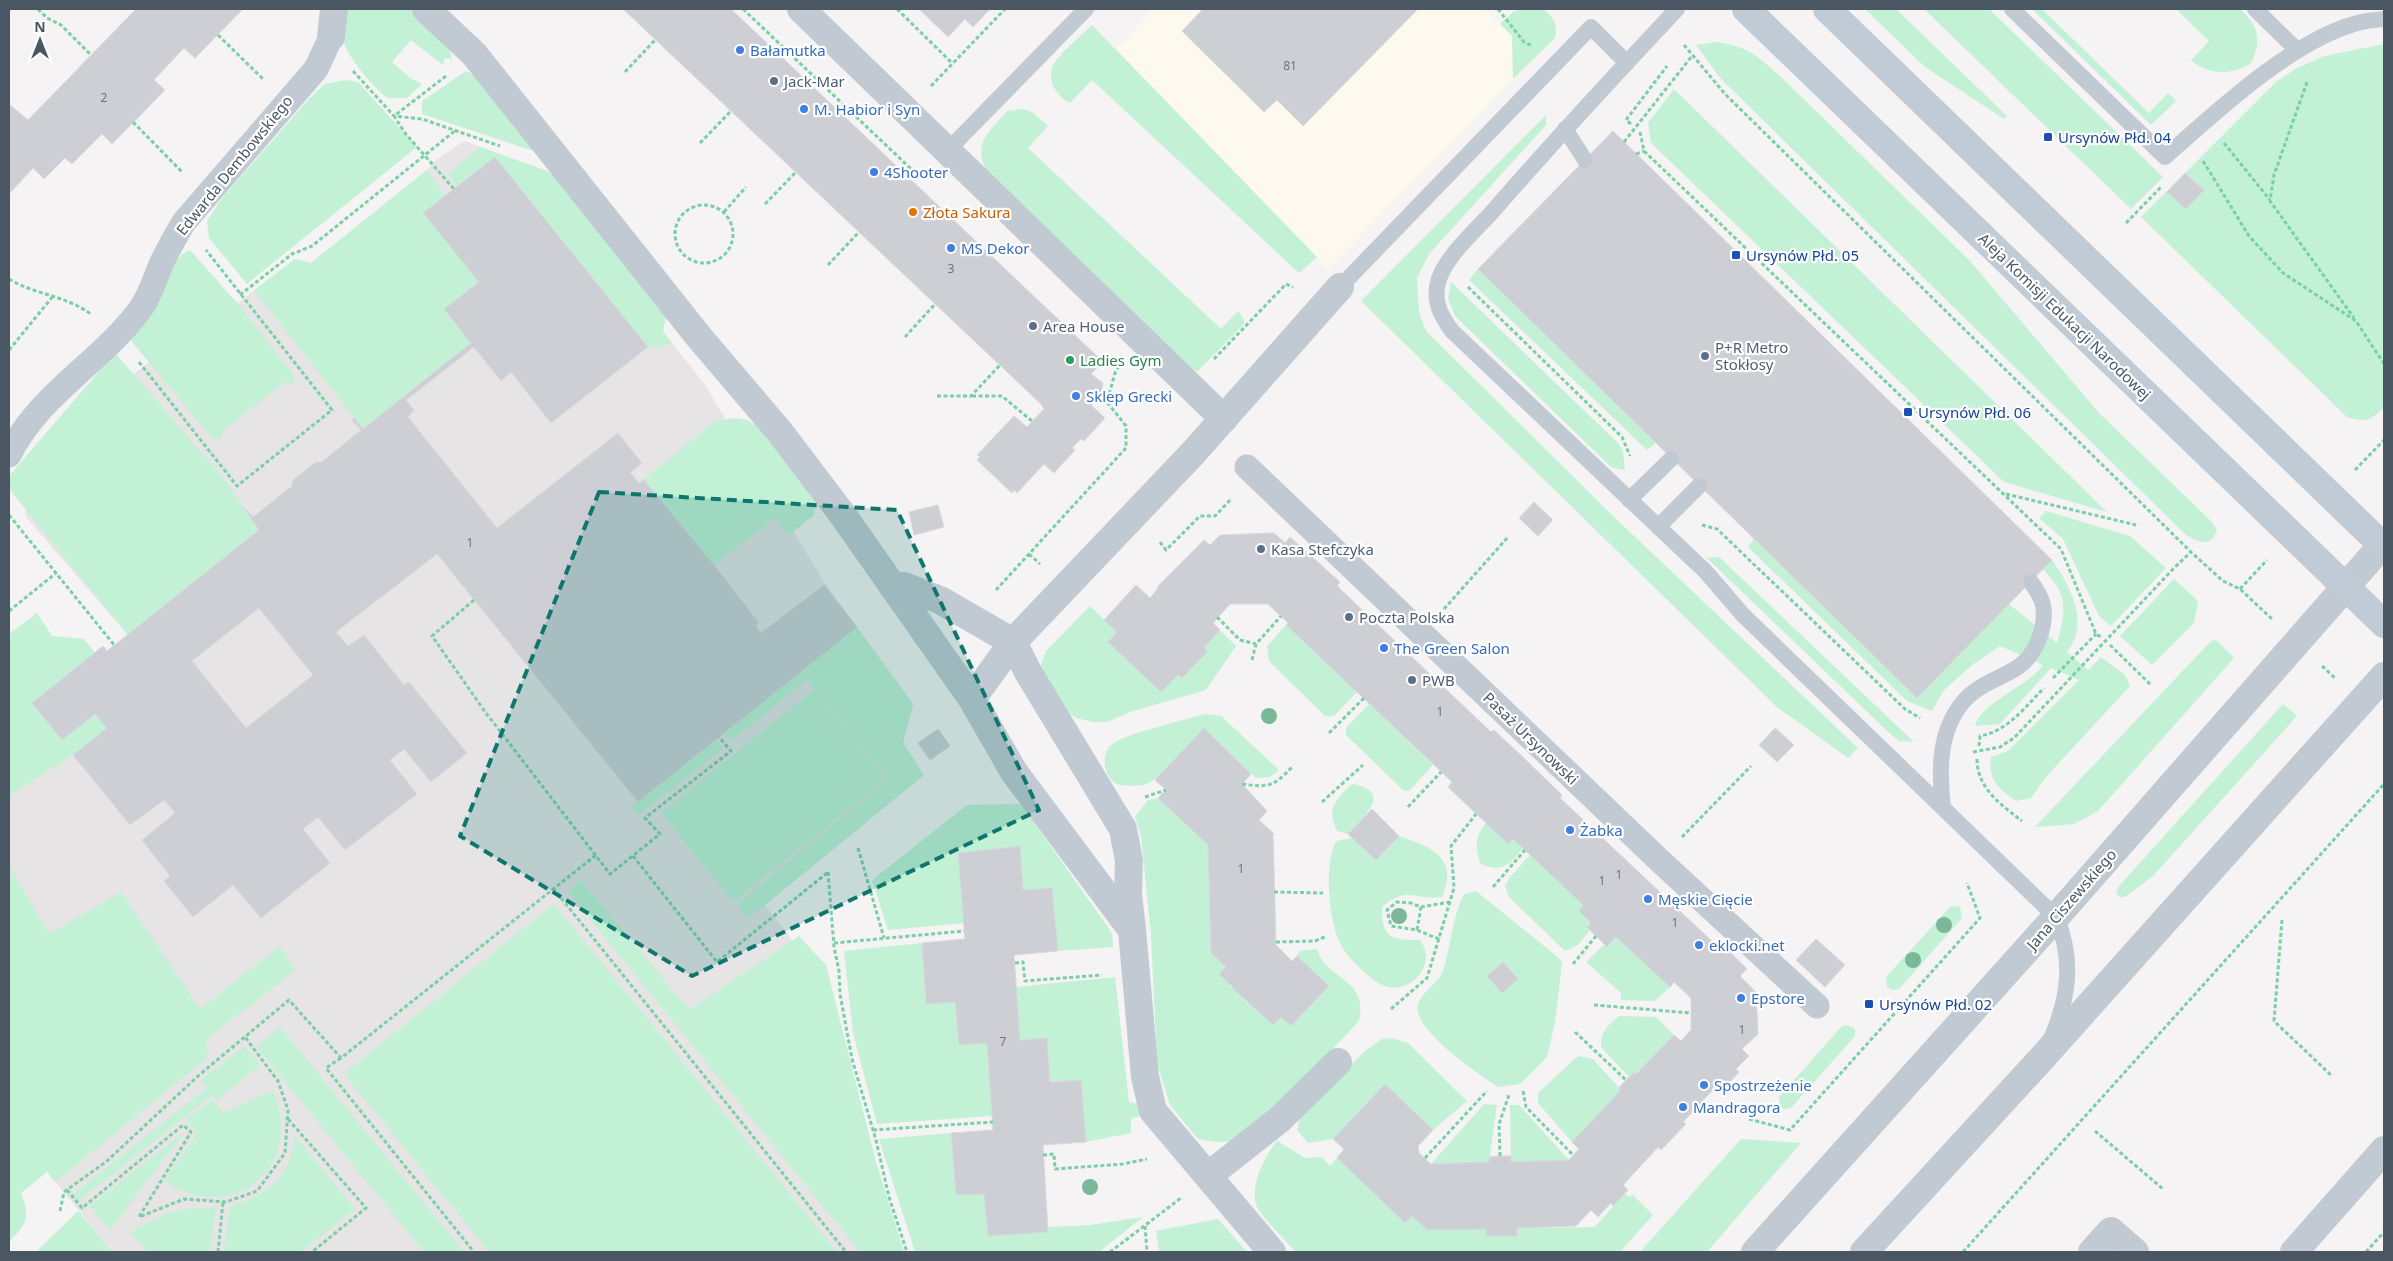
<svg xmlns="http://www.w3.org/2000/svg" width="2393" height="1261" viewBox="0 0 2393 1261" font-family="'Noto Sans',sans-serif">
<rect width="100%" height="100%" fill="#f5f3f3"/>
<path fill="#fdf9ef" d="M1154,9H1484L1512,35L1513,79L1328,269L1116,49Z"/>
<path fill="#e6e4e5" d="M464,141L555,174L667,311L663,331L705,385L824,582L913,704L903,743L924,775L765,905L814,968L898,1252H112L9,1124V724L35,707L32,703L103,646L107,651L128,635L25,516L32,475L92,407L224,303L230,309L295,259L311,263L427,170L436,160Z"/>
<path fill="#c3f1d5" d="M347,9H414L447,35L452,60L449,58L444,59L443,65L411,40L392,62L410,78L422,84L407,98H387C372,85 355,66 346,48C341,37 344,20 347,9Z
M1521,9L1545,10C1554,19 1558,25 1555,38L1513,79L1512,36L1500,24L1513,12Z
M1865,9H1896L2007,116L2004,119L1925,67Z
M1924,9H1989L2163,177L2131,209Z
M2032,9H2042L2149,113L2168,93L2176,101L2151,125Z
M2176,9H2240C2259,25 2262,41 2251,63C2232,76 2207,75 2191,60L2209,41Z
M1092,25L1317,257L1299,273L1092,80L1070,103C1057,97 1045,79 1054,64C1061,52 1081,36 1092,25Z
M1716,42C1749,46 1758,57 1782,78L1970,261L2099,413L2211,521L2217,530C2211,548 2198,542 2186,535L1721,79L1696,45Z
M2384,44V407C2370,422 2366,422 2347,417L2141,217L2276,82L2297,68L2324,56Z
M466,71L477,77L540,153L422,114V101Z
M346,80L358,82L417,147L247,284L209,238L207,221L222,198L309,99L325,84Z
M1674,89L2107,512L2004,482L1651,143L1648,123Z
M1023,109L1032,112L1048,126L1028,148L1221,329L1238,311L1244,320V324L1198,371L1193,370L986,171C973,141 989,133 1007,111Z
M1546,115V125L1429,254L1417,278L1419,312L1426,331L1613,516L1858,748L1848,758L1777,707L1361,301Z
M480,147L555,174L667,311L663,331L671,342L660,348L648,347L495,157L457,186L448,174Z
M427,170L445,196L423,213L479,282L444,309L471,343L363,429L254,290L295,259L311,263Z
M190,250L238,304L292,373L295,380L290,384L286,381L221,432L223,435L220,439L211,437L132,342L129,333L130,325L181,255Z
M1478,269L1656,443L1647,450L1469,280Z
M1451,282L1618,443L1623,451L1625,470L1611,467L1455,316L1448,299Z
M115,353L222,476L259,530L128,635L9,489V476Z
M734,418L747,420L760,427L817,501L813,516L789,535L775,518L714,565L643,480L715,421Z
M2046,511L2130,536L2166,568L2111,626L2099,616L2063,539L2039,518Z
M1754,539L1917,698L2009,604L2057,643C2066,609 2069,596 2043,569L2052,560C2071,587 2090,623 2067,652L2088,670L2101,657L2125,675L2130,686L2045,778L2031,798L2016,801C1998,788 1988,781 1991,757L2008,751L2079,680L2051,668L2000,724L1975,726C1981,702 2028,687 2043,665L2000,646L1972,665L1944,690L1932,711L1907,701L1748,547Z
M1719,557L1914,742L1899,741L1886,730L1707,558Z
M2174,579L2198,601L2194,623L2152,665L2120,636Z
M1090,606L1117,632L1108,642L1182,678L1207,651L1204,648L1220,630L1236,646L1206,690L1133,711L1107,722H1093L1076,718L1062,709L1040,668L1046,651Z
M37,613L52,636L84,639L95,653L32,704L62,740L95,714L107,728L73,755L9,796V634Z
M1286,625L1357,692L1334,716H1325L1269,661L1267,646Z
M857,627L913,704L903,743L924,775L765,905L747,918L737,904L888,779L807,680L730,742L724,733Z
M2216,640L2234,658L2098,811L2074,824L2035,827L2211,641Z
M814,690L886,779L733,902L661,813Z
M1369,704L1433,765L1409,791H1404L1346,735V728Z
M2283,704L2297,716L2153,876L2125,897H2120L2116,894L2119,886Z
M1205,714L1221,716L1279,770L1270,777L1256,778L1204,729C1190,744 1163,780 1143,785C1137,786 1122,786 1117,784C1103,778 1101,754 1111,745C1123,734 1186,720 1205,714Z
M716,740L723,749L638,815L631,807Z
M1352,784C1394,791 1364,817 1348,834L1337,831C1326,807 1335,801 1352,784Z
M1158,798L1208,845L1211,953L1226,967L1232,988L1247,1003L1281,1017L1291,1026L1329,986L1297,956L1299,951L1317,949C1326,981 1369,977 1359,1021L1298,1086L1232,1141L1216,1142L1198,1139L1170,1105L1157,1063L1151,935L1141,836L1135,817L1148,800Z
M1021,804L1112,933L1113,947L1058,951L1052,889L1023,890L1019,846L958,853L964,923L888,930L872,880L967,805Z
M1486,823L1508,844L1513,839L1523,848C1510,865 1500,874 1480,863C1475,846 1475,837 1486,823Z
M1399,836C1431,847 1459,857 1442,897C1413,901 1409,884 1382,907C1382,939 1391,940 1420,940C1439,965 1408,997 1382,985C1371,980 1346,956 1341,945C1328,920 1324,866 1336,841L1353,838L1376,860Z
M1530,855L1583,905L1579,911L1591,923L1587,927L1590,930L1578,945L1565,951L1509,897L1505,886L1510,877Z
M9,866L49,934L121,892L200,1009L280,946L295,970L206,1040L208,1057L55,1182L47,1172L21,1193C31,1218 26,1224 9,1242Z
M581,880L689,1010L799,936L826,965L876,1162L904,1252H860L568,892Z
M1476,891L1559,958L1562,963L1555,1023L1547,1057L1520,1084L1498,1087C1480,1075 1412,1030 1418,1005C1422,991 1438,984 1443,971C1451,946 1452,918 1464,894Z
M554,904L837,1252H489L344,1074Z
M1955,906L1960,907L1962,918L1899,989L1892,990L1887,987L1886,977L1950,907Z
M1616,937L1670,987L1655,1001L1621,1000V993L1586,962L1605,944L1607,947Z
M922,943L926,1004L955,1002L959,1045L987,1043L992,1116L877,1124L853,1033L844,951Z
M1115,977L1129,1102L1138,1104L1143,1116L1131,1118V1133L1086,1142L1081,1081L1050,1082L1047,1038L1020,1040L1016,987Z
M1619,1016L1656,1017L1674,1035L1636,1074L1634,1072L1629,1077L1601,1047C1600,1032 1608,1025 1619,1016Z
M1847,1025L1855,1029V1036L1791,1108L1785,1109L1780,1107L1779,1097L1842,1026Z
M280,1027L464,1252H424L256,1046Z
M1392,1038L1408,1043L1467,1101L1433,1130L1385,1085L1333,1139L1308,1143L1297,1130L1301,1115L1365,1051L1382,1039Z
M245,1046L260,1065L217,1100L212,1095L78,1202L72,1195L207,1088L201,1080Z
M1578,1056L1593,1059L1621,1090L1572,1142L1538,1103V1093Z
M273,1090C305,1167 233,1227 164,1181L197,1134L186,1120L212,1100L223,1113Z
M1484,1104L1497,1105L1489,1162L1431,1164Z
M1510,1105H1519L1569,1160L1511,1162Z
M184,1132L110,1230L90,1206Z
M951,1133L956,1193L984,1194L988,1236L1048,1232V1227L1090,1225L1143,1217L1099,1252H915L879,1139Z
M295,1136L355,1209L301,1252H224L229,1207C270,1192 289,1182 295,1136Z
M1741,1139L1801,1143L1707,1252H1640Z
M1277,1141L1305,1158L1322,1157L1330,1166L1337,1158L1405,1223L1412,1216L1428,1230L1486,1229V1236H1517V1228L1595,1227L1624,1194L1630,1197L1632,1194L1653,1215L1620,1252H1296C1288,1243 1259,1214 1256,1205C1250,1183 1265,1157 1277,1141Z
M193,1208H216L210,1252H148L130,1232L168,1213Z
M78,1211L112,1252H36Z
M1218,1219L1247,1252H1159L1156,1231Z"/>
<path fill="#cdcfd5" stroke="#d7d9de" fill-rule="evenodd" d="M136,9H243L195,58L184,48L154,80L165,90L112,144L102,134L72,164L65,158L44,179L33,168L9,194V104L28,120Z
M623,9H731L1099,358L1097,360L1101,364L1091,374L1103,383L1101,394L1091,405L1105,418L1084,441L1081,439L1072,448L1075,450L1054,473L1044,464L1017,493L1014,490L1012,493L977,460L980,457L977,455L1014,416L1027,427L1044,409L1042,405Z
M919,9H990L973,27L965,19L948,37Z
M1203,9H1418L1303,126L1277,100L1264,112L1182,31Z
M1613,131L2052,560L1917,698L1478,269Z
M495,157L648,347L551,423L511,372L501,381L474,347L406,400L414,410L408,417L497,528L618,433L642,463L630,472L639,483L644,480L714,565L759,623L756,626L761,633L824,585L857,627L638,802L437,554L336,632L348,646L364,635L404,685L409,682L467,753L431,782L404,749L390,760L417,794L345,850L318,817L303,829L330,863L261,918L233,885L193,917L164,881L170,876L142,840L175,813L164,800L130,825L73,755L107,728L95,714L62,740L32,703L103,646L107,651L259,530L243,507L253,517L292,486L293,480L316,462H322L361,430L352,420L354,418L363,429L471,343L444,309L479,282L423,213ZM259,608L313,675L246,728L192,661Z
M2185,173L2204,190L2186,209L2167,192Z
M1534,502L1553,520L1538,536L1519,518Z
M938,505L944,527L914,535L909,512Z
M1274,533L1285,543L1290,537L1340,582L1337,586L1491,732L1494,730L1525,759L1562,795L1560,798L1715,944L1718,940L1747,969L1740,976L1756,992L1758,1034L1742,1049L1749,1056L1736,1069L1739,1072L1724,1088L1719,1083L1683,1122L1686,1124L1661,1150L1658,1147L1623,1185L1628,1190L1613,1206L1611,1203L1598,1217L1591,1210L1576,1226L1517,1228V1236H1486V1229L1427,1230L1412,1216L1405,1223L1337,1158L1344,1149L1333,1139L1385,1084L1433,1130L1418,1146L1419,1153L1431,1164L1489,1162V1157L1500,1156H1511V1162L1569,1160L1579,1149L1572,1142L1621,1090L1619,1088L1626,1080L1634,1072L1636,1074L1674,1035L1681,1041L1691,1030V998L1674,982L1670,987L1616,937L1607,947L1587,927L1591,923L1579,911L1583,905L1513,839L1508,844L1448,787L1452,782L1286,625L1288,623L1268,604H1230L1213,623L1220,630L1204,648L1208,651L1182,678L1178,675L1161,692L1108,642L1117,632L1104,620L1136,585L1150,598L1158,588L1157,587L1204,540L1210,545L1220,535Z
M1204,728L1251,774L1242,784L1267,811L1259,820L1273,833L1276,945L1292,961L1297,956L1329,986L1291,1026L1281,1017L1273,1025L1232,988L1233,987L1219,974L1226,967L1211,953L1208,845L1158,798L1166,790L1155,780Z
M1775,728L1794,745L1777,762L1759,745Z
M938,729L950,746L930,760L918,743Z
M1372,809L1399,836L1376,860L1348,834Z
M1020,846L1023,890L1052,888L1058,951L1014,955L1020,1040L1047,1038L1050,1082L1081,1080L1086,1142L1043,1145L1048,1232L988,1236L984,1194L956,1195L951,1133L993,1130L987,1043L959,1045L955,1002L926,1004L922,943L965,939L958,853Z
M1816,939L1845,965L1825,987L1796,960Z
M1503,962L1518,979L1502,993L1487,976Z"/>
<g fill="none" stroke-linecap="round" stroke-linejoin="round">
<path stroke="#7ad0a6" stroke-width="3" stroke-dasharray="4 2.5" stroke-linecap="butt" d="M38,9L47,18L61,25L91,55
M743,9L911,169
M897,9L952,63
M1498,9L1524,42L1533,46
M218,35L263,79
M1684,45L1725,94L2191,552L2223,581L2240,589L2272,619
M353,71L394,116L422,119L500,146
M625,72L655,40
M446,76L394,116L405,133L454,189
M2307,82L2274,175L2270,201L2354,318
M931,86L1005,9
M133,122L183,173
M1631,124L1626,120L1667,66
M1640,132L1644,151L2061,549L2096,634L2101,637
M1624,142L1692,56
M700,143L731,111
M2224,143L2270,200
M1636,154L1644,151
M2203,161L2249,236L2283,273L2356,321L2384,364
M765,204L796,172
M675 234a29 29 0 1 1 58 0a29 29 0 1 1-58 0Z
M724,212L746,187
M2126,223L2162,186
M828,265L859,232
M9,279C35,295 66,295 92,315
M1468,287L1622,437L1630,456
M240,295L292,254L312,246L456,130
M905,337L935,304
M9,350L54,295
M1214,359L1286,284L1293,287
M139,362L237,486L332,410L206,250
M937,396H971L1000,365
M972,396H1002L1032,421
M2355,470L2384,440
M2006,494L2136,525
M9,515L115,646
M1702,525L1717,529L1905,709L1920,718
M1160,542L1166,550L1200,516H1215L1232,498
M1029,554L1040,564
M2240,589L2267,560
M996,590L1126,448V426L1107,402L1115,373L1119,366
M474,600L432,636L486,713L610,874L660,834L645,818L731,751L719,737
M1444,609L1508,537
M9,611L56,573
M1217,617L1240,640L1256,644
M2110,645L2151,685
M1252,660L1256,644L1281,616
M2322,666L2336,679
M2053,678L2096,634
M1329,733L1364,698
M1979,746L1980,736C2008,731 2025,707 2044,688
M1973,752L2000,747L2014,738L2175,567L2191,552
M1977,759C1977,788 2001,805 2022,821
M1242,784C1270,788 1274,786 1293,766
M1145,797L1166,790
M1322,802L1363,765
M1408,807L1441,772
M1682,837L1751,766
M858,848L884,938
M633,856L717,962L827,873
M828,872L834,947L839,971L840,994L852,1059L876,1140L889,1197L907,1252
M1493,887L1525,850
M553,888L846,1252
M1274,892L1323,893
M2282,920L2274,1021L2332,1076
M1417,930L1421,907
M1439,939L1417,930L1391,926L1387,910L1397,902L1411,903L1421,907L1450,902
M1276,942L1315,941L1327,936
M834,943L964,931
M1015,963L1023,962L1025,981L1102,975
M1573,964L1596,936
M1594,1005L1691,1013
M1391,1009L1427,978L1454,888L1451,846L1476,814
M1575,1032L1626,1080
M341,1058L326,1068L474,1252
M1523,1091L1526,1107L1573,1155
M288,1119L366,1208L312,1252
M1749,1119L1790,1130L1980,918L1967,883
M873,1130L993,1122
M2095,1131L2163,1189
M1043,1155L1054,1154L1055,1169L1123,1164L1147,1159
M1500,1156L1499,1124L1509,1095
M1425,1158L1487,1091
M67,1190L82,1208L183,1125L191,1132L139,1217L184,1199L226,1202L257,1191L285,1153L288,1110L278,1081L245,1037
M60,1211L64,1192L107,1161L198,1076L289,1000L341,1058L596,855
M1145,1226L1147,1252
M218,1252L223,1202
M1110,1252L1181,1198
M1963,1252L2384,784
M2366,1252L2384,1232"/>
<path stroke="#c1cad2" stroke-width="16" d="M1677,9C1615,75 1553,142 1493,211C1477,229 1447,255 1439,279C1432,299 1440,315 1452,331L1706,572L1743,615L2056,917C2074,959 2069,997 2051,1039
M2012,9L2165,157C2216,112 2289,43 2354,24C2363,21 2374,20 2384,19
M2255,9L2297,50
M1565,129L1585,160
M947,151L1086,9
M1340,287L1591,27L1627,63
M1629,500L1671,459
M1658,527L1699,486
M1943,808C1939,771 1938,732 1963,702C1978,684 2000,679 2018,667C2036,655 2047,626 2043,605C2041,596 2036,589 2031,582"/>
<path stroke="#c1cad2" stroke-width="25" d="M9,455C38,395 100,363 139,311C150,297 155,278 162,262C169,248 176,235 184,222L316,69L331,37
M1247,467L1659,860L1817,1006"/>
<path stroke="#c1cad2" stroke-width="28" d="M426,9L474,54L699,337L779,431L842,514L972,699L1014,772L1132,930L1145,1077L1153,1111L1272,1252
M801,9L1224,419
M331,37L334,9
M893,587L904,586L940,600L1013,642L1028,672L1123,829L1129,861L1128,895L1132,929
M972,699L1013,642L1194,452L1340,287
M1209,1175L1280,1119L1338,1062
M2092,1252L2111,1231L2135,1252
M2294,1252L2384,1150"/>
<path stroke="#c1cad2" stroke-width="28" d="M1755,1252L2056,917L2384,543
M1864,1252L2043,1057L2384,676"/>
<path stroke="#c1cbd6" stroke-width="28" d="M1746,9L2384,624
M1827,9L2384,547"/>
</g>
<g fill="#7bb799">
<circle cx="1269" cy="716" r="8"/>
<circle cx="1399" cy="916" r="8"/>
<circle cx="1944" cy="925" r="8"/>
<circle cx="1913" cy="960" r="8"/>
<circle cx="1090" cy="1187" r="8"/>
</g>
<path fill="#0f766e" fill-opacity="0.2" stroke="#0f766e" stroke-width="4" stroke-dasharray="10 6" stroke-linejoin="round" d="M599,492L897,510L1039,810L692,976L460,836Z"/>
<g fill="#3f7fe0" stroke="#fff" stroke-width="2">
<circle cx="740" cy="50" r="5"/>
<circle cx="804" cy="109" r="5"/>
<circle cx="874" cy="172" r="5"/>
<circle cx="951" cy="248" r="5"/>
<circle cx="1076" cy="396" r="5"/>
<circle cx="1384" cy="648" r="5"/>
<circle cx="1570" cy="830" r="5"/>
<circle cx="1648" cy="899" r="5"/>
<circle cx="1699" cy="945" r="5"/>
<circle cx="1741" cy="998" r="5"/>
<circle cx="1704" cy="1085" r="5"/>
<circle cx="1683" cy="1107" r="5"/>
</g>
<g fill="#5c6f8a" stroke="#fff" stroke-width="2">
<circle cx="774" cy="81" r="5"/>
<circle cx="1033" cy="326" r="5"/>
<circle cx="1705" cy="356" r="5"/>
<circle cx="1261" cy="549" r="5"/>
<circle cx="1349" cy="617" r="5"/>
<circle cx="1412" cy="680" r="5"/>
</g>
<g fill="#1a4fb4" stroke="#fff" stroke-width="2">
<rect x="2043" y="132" width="10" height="10" rx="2.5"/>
<rect x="1731" y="250" width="10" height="10" rx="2.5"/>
<rect x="1903" y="407" width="10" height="10" rx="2.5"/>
<rect x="1864" y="999" width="10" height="10" rx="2.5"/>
</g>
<circle fill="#e8710a" stroke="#fff" stroke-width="2" cx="913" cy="212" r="5"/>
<circle fill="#2e9e5b" stroke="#fff" stroke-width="2" cx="1070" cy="360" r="5"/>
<g text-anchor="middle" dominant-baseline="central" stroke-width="4.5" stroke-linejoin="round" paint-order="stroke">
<g font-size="12" fill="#6b747e">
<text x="1290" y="65">81</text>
<text x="104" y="97">2</text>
<text x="951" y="268">3</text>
<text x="470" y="542">1</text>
<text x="1440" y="711">1</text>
<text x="1241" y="868">1</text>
<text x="1619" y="874">1</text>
<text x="1602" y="880">1</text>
<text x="1675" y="922">1</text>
<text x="1742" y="1029">1</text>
<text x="1003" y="1041">7</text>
</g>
<g font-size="15" fill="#366cbe" stroke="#fff" text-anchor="start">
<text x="750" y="50">Bałamutka</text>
<text x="814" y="109">M. Habior i Syn</text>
<text x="884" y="172">4Shooter</text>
<text x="961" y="248">MS Dekor</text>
<text x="1086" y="396">Sklep Grecki</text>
<text x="1394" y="648">The Green Salon</text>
<text x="1580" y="830">Żabka</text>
<text x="1658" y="899">Męskie Cięcie</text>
<text x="1709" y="945">eklocki.net</text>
<text x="1751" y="998">Epstore</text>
<text x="1714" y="1085">Spostrzeżenie</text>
<text x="1693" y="1107">Mandragora</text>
</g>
<g font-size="15" fill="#4e5e75" stroke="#fff" text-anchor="start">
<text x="784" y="81">Jack-Mar</text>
<text x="1043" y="326">Area House</text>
<text x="1715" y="347">P+R Metro<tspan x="1715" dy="17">Stokłosy</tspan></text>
<text x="1271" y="549">Kasa Stefczyka</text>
<text x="1359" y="617">Poczta Polska</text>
<text x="1422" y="680">PWB</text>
</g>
<g font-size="15" fill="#164399" stroke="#fff" text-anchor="start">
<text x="2058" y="137">Ursynów Płd. 04</text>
<text x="1746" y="255">Ursynów Płd. 05</text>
<text x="1918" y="412">Ursynów Płd. 06</text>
<text x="1879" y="1004">Ursynów Płd. 02</text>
</g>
<g font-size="15" fill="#4a5661" stroke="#fff">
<text transform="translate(234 165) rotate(-51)">Edwarda Dembowskiego</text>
<text transform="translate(2065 316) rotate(44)">Aleja Komisji Edukacji Narodowej</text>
<text transform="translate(1531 738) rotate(44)">Pasaż Ursynowski</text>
<text transform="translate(2071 899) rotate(-49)">Jana Ciszewskiego</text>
</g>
<g font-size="15" fill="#c56008" stroke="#fff" text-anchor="start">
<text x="923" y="212">Złota Sakura</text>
</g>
<g font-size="15" fill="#27864d" stroke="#fff" text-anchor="start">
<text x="1080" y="360">Ladies Gym</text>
</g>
</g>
<rect width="2393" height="1261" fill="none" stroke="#4a5661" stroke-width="20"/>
<g transform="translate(40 40)" stroke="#ffffff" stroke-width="4" paint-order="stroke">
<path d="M0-4L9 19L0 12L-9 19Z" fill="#4a5661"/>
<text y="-8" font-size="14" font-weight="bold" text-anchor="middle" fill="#4a5661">N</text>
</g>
</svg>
